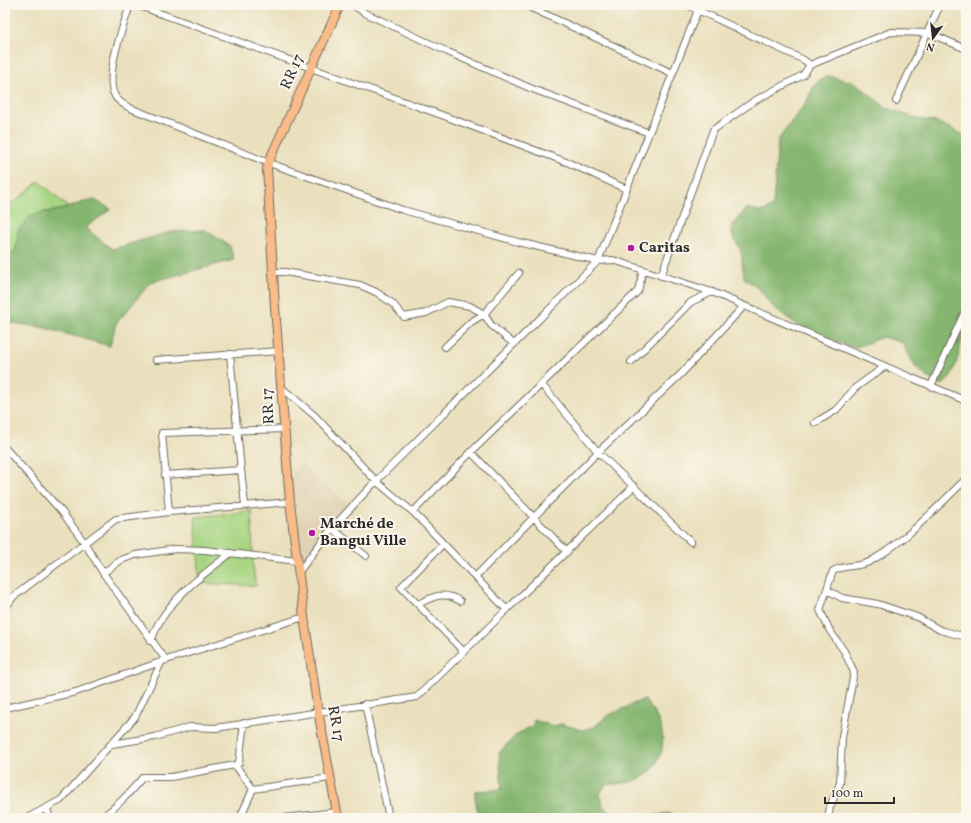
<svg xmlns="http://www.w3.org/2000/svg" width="971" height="823" viewBox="0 0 971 823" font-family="Vollkorn,serif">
<rect width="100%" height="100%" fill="#fbf7ec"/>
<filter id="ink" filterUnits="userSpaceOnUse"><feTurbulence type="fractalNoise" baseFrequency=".025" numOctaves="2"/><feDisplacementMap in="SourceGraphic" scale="8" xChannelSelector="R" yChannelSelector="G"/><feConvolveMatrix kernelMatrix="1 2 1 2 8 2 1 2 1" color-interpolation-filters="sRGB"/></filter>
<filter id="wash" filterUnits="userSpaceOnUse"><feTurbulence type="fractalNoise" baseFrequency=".012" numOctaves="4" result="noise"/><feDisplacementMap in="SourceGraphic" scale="16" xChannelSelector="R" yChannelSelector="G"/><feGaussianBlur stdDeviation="0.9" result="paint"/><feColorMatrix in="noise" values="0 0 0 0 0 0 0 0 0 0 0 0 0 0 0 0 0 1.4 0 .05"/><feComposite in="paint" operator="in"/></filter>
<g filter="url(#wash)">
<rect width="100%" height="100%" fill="#eae0bd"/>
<path fill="#e1d2b4" d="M302,464L350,506L302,560L292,484V471Z"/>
<path fill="#a7d582" stroke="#698056" d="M39,181L68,207L60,210L41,212L18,238L16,249L5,260V206L16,201Z
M252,511L253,567L256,586L200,583L195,517Z"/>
<path fill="#85b670" stroke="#58704e" d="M830,76L856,83L886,108L919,119L937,122L962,134L966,138V328L964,332C960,346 956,381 940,385C918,372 912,367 903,343L883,337L857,347L848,346L802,329L771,305L760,290L744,278L741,251L732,235V225L747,208L762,212L773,206L778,140L806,102L814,86L820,79Z
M93,199L111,209L85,228L112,249L170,232L205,230L230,246L234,260L151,282L116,324L110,346L41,327L5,322V260L16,249L18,238L17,234L19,228L32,215L60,210Z
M644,699C648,704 653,710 656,716C669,738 663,768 639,779C631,783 615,784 606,785L600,793L603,806L616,818H466L478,813L475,798V791L502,789L499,753L515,736L533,725L534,720L554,726L561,724L582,730L594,727L607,716Z
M667,813L686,818H640Z"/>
</g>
<g filter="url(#ink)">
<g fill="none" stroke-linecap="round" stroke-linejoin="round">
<defs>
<path id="minor" d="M130,5C124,25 101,81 117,99C121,103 126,106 130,108L269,163L403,210L518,242L598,261L613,260L712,292L966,401
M137,5L447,117L569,163L626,189
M353,5L365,13L448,52L530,88L649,133
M525,5L672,73
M687,5L804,60L810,65
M896,101L940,5
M273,272H285L360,285L376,292L392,303L404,317L426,313L448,302L470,306L484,314L491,325L514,344
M661,276L713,130L754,101L803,75L810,65L891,32L929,33L966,49
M445,347L471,322L484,314L519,273
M230,354L241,470L245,505
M156,360L279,351
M631,362L691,302L712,292
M542,385L598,452L691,542
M931,386L966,309
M282,388L315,416L376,481L413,512L506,609
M815,423L836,410L855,388L884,367
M5,448L62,512L84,542L103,573L166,660
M471,452L567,552
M165,475L241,470
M169,512L162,433L284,429
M413,512L471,452L638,291L643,270
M332,528L366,556
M443,544L401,587L463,651
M103,573L121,560L135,555L176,549L205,550L297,561
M298,573L332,528L376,481L598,261L700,5
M475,577L598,452L681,374L743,307
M827,590L842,598L878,604L917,617L940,630L966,637
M418,604C434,596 444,591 460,601
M5,609L13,597L116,519L169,512L290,502
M151,641C154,634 156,627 160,621C178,592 204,574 231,553
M365,704L389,818
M5,708L76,692L166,660L304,617
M112,744L155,737L190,727L216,728L417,697L634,486
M235,765L253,789
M253,789L330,778
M47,809L50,818
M27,818L61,800L135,717L162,661
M101,818C118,806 130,792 143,777H171L235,765L239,763L244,723
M240,818L253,789
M283,818L337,812
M828,818L830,807L840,783L842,737L854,672L844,651L830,631L820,610L833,571C845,564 859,568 871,561C907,540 936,508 966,479"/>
<path id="major" d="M338,818L318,711L304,617L290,502L275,307L267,168L269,161L340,5"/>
</defs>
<use href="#minor" stroke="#6e6a5e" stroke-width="8"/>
<use href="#major" stroke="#6e6a5e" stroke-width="10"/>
<use href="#minor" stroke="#fff" stroke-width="6"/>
<use href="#major" stroke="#f9bc89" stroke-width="8"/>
</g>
</g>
<g fill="#b5179e" stroke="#fbf7ec" stroke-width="1.5">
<circle cx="631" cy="248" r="4"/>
<circle cx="312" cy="533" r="4"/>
</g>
<g text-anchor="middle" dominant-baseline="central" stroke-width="4" stroke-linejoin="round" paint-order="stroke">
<g font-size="15" fill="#2b2b2b" stroke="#fbf7ec">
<text transform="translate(293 72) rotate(-66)">RR 17</text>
<text transform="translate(269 406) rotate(-93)">RR 17</text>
<text transform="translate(335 724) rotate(80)">RR 17</text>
</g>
<g font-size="15" font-weight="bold" fill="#2b2b2b" stroke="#fbf7ec" text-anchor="start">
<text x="639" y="248">Caritas</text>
<text x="320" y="524">Marché de<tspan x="320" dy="17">Bangui Ville</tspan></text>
</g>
</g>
<rect width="971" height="823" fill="none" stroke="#fbf7ec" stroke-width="20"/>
<g transform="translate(933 38) rotate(195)" stroke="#fbf7ec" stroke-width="3" paint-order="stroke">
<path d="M0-3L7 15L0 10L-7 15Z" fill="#2b2b2b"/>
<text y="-6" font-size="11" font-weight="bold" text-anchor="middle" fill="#2b2b2b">N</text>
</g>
<path d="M825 797v6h69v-6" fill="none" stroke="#2b2b2b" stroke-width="2"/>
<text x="831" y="797" font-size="12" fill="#2b2b2b" stroke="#fbf7ec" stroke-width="3" paint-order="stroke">100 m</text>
</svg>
